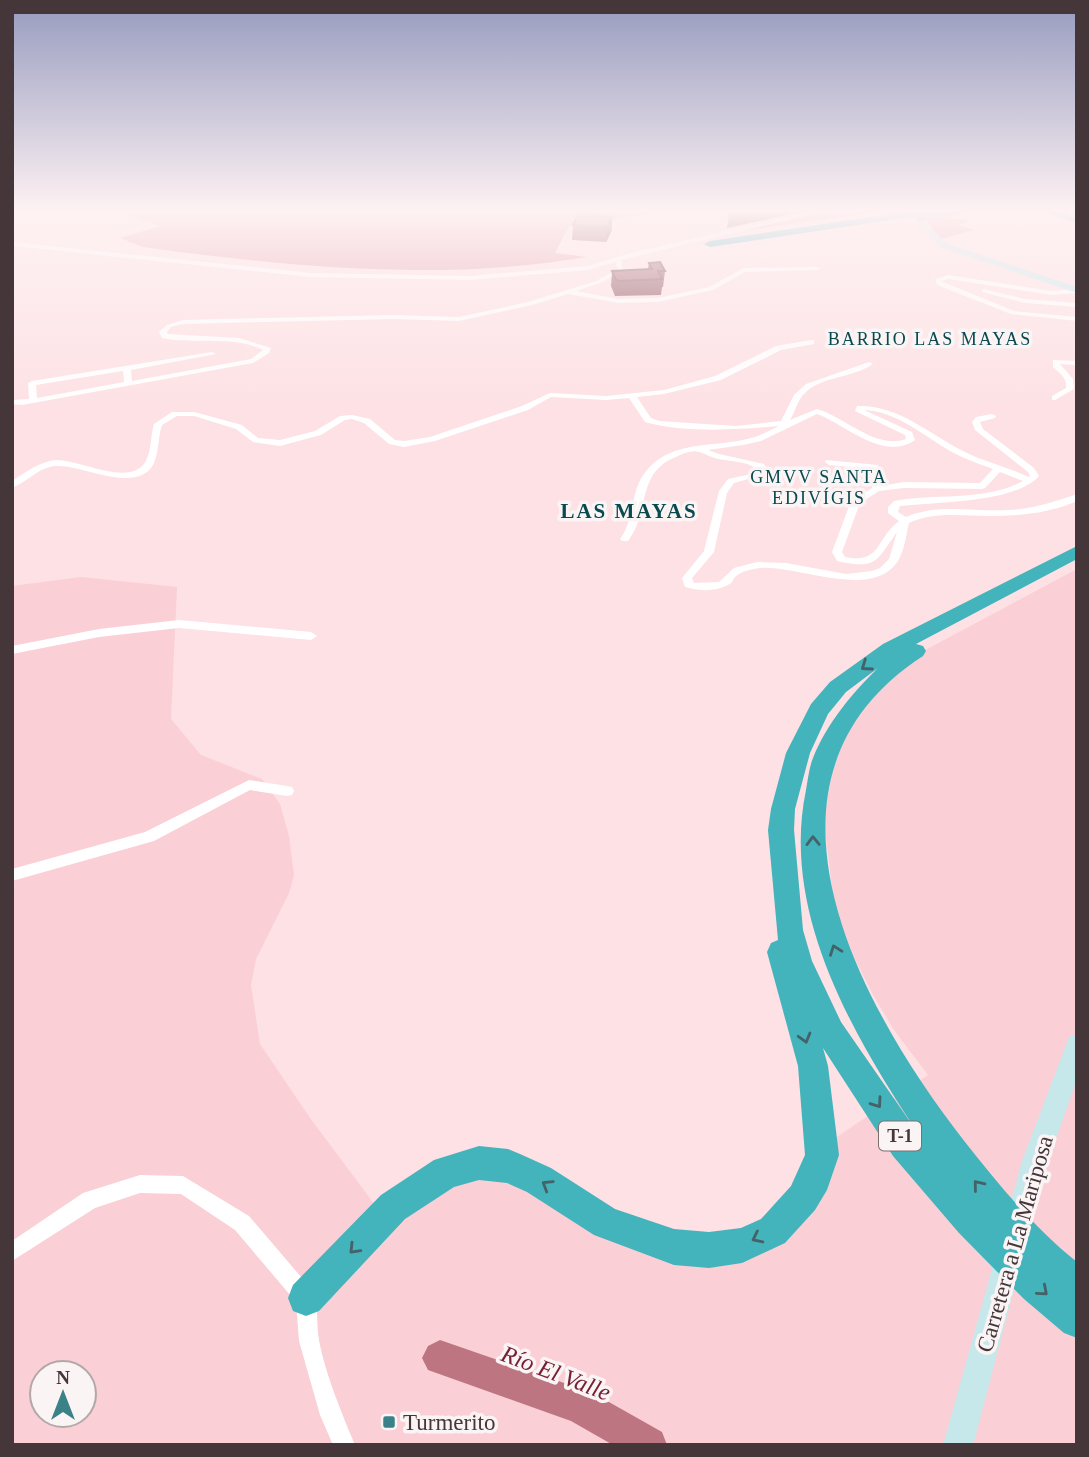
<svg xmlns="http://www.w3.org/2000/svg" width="1089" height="1457" viewBox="0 0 1089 1457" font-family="Georgia,serif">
<rect width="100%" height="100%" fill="#fde1e4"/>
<path fill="#facfd5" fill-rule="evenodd" d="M1077,569V1445H12V586L81,577L177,587L171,719L201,755L262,779L280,804L289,836L294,875L289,893L256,959L251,985L260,1044L310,1118L387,1221L477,1168L665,1235L765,1230L834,1139L928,1075L894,1030L872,993L853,955L834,904L824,820L835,751L869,696L916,655ZM42,1373H84V1415H42Z"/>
<path fill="#e3a2ac" d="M114,210H673L569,226L555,253L587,257C441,282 289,267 143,247L120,238L160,226Z
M835,210H893L740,231Z
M942,217L968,221L958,225L974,230L937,240L927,220Z"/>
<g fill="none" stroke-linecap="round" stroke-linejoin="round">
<path fill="#bd7681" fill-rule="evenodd" d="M440,1340L593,1393L662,1432L667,1445H613L571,1421L428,1370L422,1358L428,1346Z"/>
<path fill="#fff" fill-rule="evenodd" d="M819,210H828L621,260L623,271L600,283L576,291L619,299L658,298L709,287L744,268L820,267L818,270L745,272L713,290L658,302L619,303L568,294L532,305L459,321L393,319L183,324L171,327L167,332L168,334L239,338L271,348L269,353L253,363L22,405L12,404V400L29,399L28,383L32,381L212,352L216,354L131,370L132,381L251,359L263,350C234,335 195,345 162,338L159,332L167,325L183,320L393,315L459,317L528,302L596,281L618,269L615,262L588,270L470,280L311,277L12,246V242L311,273L470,276L587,266L634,252ZM123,371L124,382L37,398L36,385Z
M948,275L1051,291L1077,289V293L1051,295L948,279L941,281L1014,311L1077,317V321L1011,314L937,285L935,279Z
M984,289L1025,299L1077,303V307L1025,303L982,292V290Z
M811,340H814V344L781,350L721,380L664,394L637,397L651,418L659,421L736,426L781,421L794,395L806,384L869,362L873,364C852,379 821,375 803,395C797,402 795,412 790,420L817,409C845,417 876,450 906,439L905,435L855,411L857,406H860C900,406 929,434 963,451C984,462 1008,467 1029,477L1030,476L1028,472L975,430L972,422L976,417L992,414L996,416L995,418L980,422L983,429L1034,468L1039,476C1016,503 935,502 900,506L898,512L906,517C938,503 974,512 1008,510C1033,509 1053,502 1077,494V501C1050,513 1020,516 991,516C963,516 935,511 909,523C906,535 905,548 899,559C875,602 798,565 760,568C752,569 741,571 735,577C730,583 735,581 728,585C715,592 699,591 685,587L682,578L704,551L719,491L728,479L760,472C751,461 732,462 719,459C712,458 706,454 699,452C693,450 684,453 678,456C635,472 651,511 628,541H622L620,539C635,519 630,493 644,474C667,441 709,447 743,440C756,438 767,432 779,426C739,430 683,433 645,422L629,398L606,400L551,397L528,410L435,441L404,447L389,444L364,423L352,419L345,420L321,435L280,446L253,442L236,429L194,416H177L162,425C158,437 159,451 154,463C138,496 82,464 56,466C39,467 27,482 12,488V481C26,472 40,461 57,460C79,460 125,484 142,466C152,457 150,436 154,424L172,412H194L242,425L258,438L280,440L315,431L340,416L352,415L370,419L395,440L404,441L430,437L522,406L550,393L606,396L664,390L715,376L776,346ZM864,410C897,411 925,437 952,452C965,459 979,464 993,469L980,483L904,482L881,486L878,465L826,460L825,462L829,465L871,469L872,488L851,501L832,552L837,561C878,570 876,561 897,532L889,559L880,568L872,571L846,574L786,563L757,562L734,568L719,582L694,583L692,578L714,552L727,493L734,483L769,473L764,464L719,454L708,450L743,445L761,441L817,414C847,425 883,462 915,440L912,432ZM1000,472L1023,481C985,502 936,493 894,501L888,507V513L899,521C875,539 882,564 845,557L842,552L860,503L879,491L904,488L982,489L985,488Z
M1053,360L1077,361V365L1060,364L1073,379L1074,389L1055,400H1052V396L1066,388C1067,377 1060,374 1053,367Z
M179,620L311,632L317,636L311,640L179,628L99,637L12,654V646L99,629Z
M249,780L287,786L292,787L294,791L292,795L287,796L250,790L154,841L12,881V869L145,832Z
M140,1175L183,1176L249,1216L313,1291C319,1306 316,1324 319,1340C325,1373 342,1414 355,1445H333L320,1415L299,1341L296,1302L235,1230L181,1194L140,1193L95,1208L12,1261V1241L83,1193Z"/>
<path fill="#c7e8eb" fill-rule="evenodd" d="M902,210L914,212L948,244L1077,287V293L942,248Z
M1077,1034V1079L1048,1161L973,1445H943L1022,1161L1069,1037Z"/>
<path fill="#43b3bc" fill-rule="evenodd" d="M917,210H941L940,212L979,210L921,221L917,220V216L710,247L704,244L710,241Z
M1040,210H1054L1077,217V224Z
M1077,546V559L916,644L923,646L926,651L923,656C733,779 861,1009 965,1142C999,1185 1034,1228 1077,1262V1338L1064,1333L1024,1299L959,1233L893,1156L823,1048L828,1066L839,1155L827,1190L815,1210L785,1243L742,1263L709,1268L674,1265L594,1235L527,1192L507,1183L479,1180L454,1187L405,1219L319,1311L306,1316L293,1311L288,1298L293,1285L381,1195L434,1160L479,1146L508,1149L520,1154L551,1168L615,1209L674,1229L709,1232L741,1228L761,1219L791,1186L805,1155L798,1066L767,952L771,943L778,940L768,830L771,809L786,753L811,704L830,682L883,644ZM878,668C852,693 826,725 813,758C809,768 808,779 806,790C780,914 855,1039 922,1139L841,1022L812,961L803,930L794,830L795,809L810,753L828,714L846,692Z"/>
</g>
<path fill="#884d58" d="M579,212L612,230L606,242L572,240L573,225Z
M649,263L665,271L663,287H662L661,295L615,296L611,286L612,271L648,269Z"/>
<path fill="#6f3f47" d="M758,210H810L727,228L729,216Z
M612,216V230L606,242L607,228Z"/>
<path fill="#9e5a66" stroke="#6f3f47" stroke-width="2" d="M731,210H758L729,216Z
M579,212L612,216L607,228L573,225Z
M660,262L665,271H658L662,279L620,281L616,280L612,271L652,269L649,263Z"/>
<defs><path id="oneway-chevron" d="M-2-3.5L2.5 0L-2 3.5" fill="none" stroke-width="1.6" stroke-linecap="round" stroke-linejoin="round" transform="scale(1.75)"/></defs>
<g stroke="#446267">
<use href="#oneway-chevron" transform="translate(866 666) rotate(145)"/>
<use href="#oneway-chevron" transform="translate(813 841) rotate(-91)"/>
<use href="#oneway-chevron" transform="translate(835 950) rotate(-110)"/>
<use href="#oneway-chevron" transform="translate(805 1038) rotate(74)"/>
<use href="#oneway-chevron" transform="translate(877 1103) rotate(55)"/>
<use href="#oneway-chevron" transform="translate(547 1185) rotate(-148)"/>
<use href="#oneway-chevron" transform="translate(978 1185) rotate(-129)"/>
<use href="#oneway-chevron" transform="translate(757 1238) rotate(154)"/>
<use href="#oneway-chevron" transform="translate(354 1249) rotate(134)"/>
<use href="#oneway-chevron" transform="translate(1043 1291) rotate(41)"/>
</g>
<linearGradient id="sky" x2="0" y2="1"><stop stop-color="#979bbf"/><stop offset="0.51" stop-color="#fef2f3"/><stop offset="1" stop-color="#fef2f3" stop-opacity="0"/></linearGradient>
<rect width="1089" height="414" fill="url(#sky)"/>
<rect fill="#3a8288" stroke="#fbf4f5" stroke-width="2.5" x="382" y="1415" width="14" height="14" rx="3.5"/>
<g text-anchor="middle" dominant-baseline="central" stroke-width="7" stroke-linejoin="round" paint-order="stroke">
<g font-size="18" letter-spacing="2" fill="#094a4f" stroke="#fbf4f5">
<text x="930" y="339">BARRIO LAS MAYAS</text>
<text x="819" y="477">GMVV SANTA<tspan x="819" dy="21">EDIVÍGIS</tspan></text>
</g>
<rect fill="#fbf4f5" stroke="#7c7071" stroke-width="2" x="879" y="1121.5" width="42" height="29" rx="5"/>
<g font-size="18" font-weight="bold" fill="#453739">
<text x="900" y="1136">T-1</text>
</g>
<g font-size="21" font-weight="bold" letter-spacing="2" fill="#094a4f" stroke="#fbf4f5">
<text x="629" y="511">LAS MAYAS</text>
</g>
<g font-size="23" fill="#453739" stroke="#fbf4f5">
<text transform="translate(1015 1244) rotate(-74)">Carretera a La Mariposa</text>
</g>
<g font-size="23" fill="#453739" stroke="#fbf4f5" text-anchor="start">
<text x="403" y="1422">Turmerito</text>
</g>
<g font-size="24" font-style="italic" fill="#762036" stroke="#fbf4f5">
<text transform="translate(556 1373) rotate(21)">Río El Valle</text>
</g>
</g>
<rect width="1089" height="1457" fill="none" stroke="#453739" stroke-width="28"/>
<g transform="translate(63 1394)"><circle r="33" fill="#fbf4f5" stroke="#b2a8aa" stroke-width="2"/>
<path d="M0-5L12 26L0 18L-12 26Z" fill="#3a8288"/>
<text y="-10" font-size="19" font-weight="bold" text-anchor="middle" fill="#453739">N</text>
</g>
</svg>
